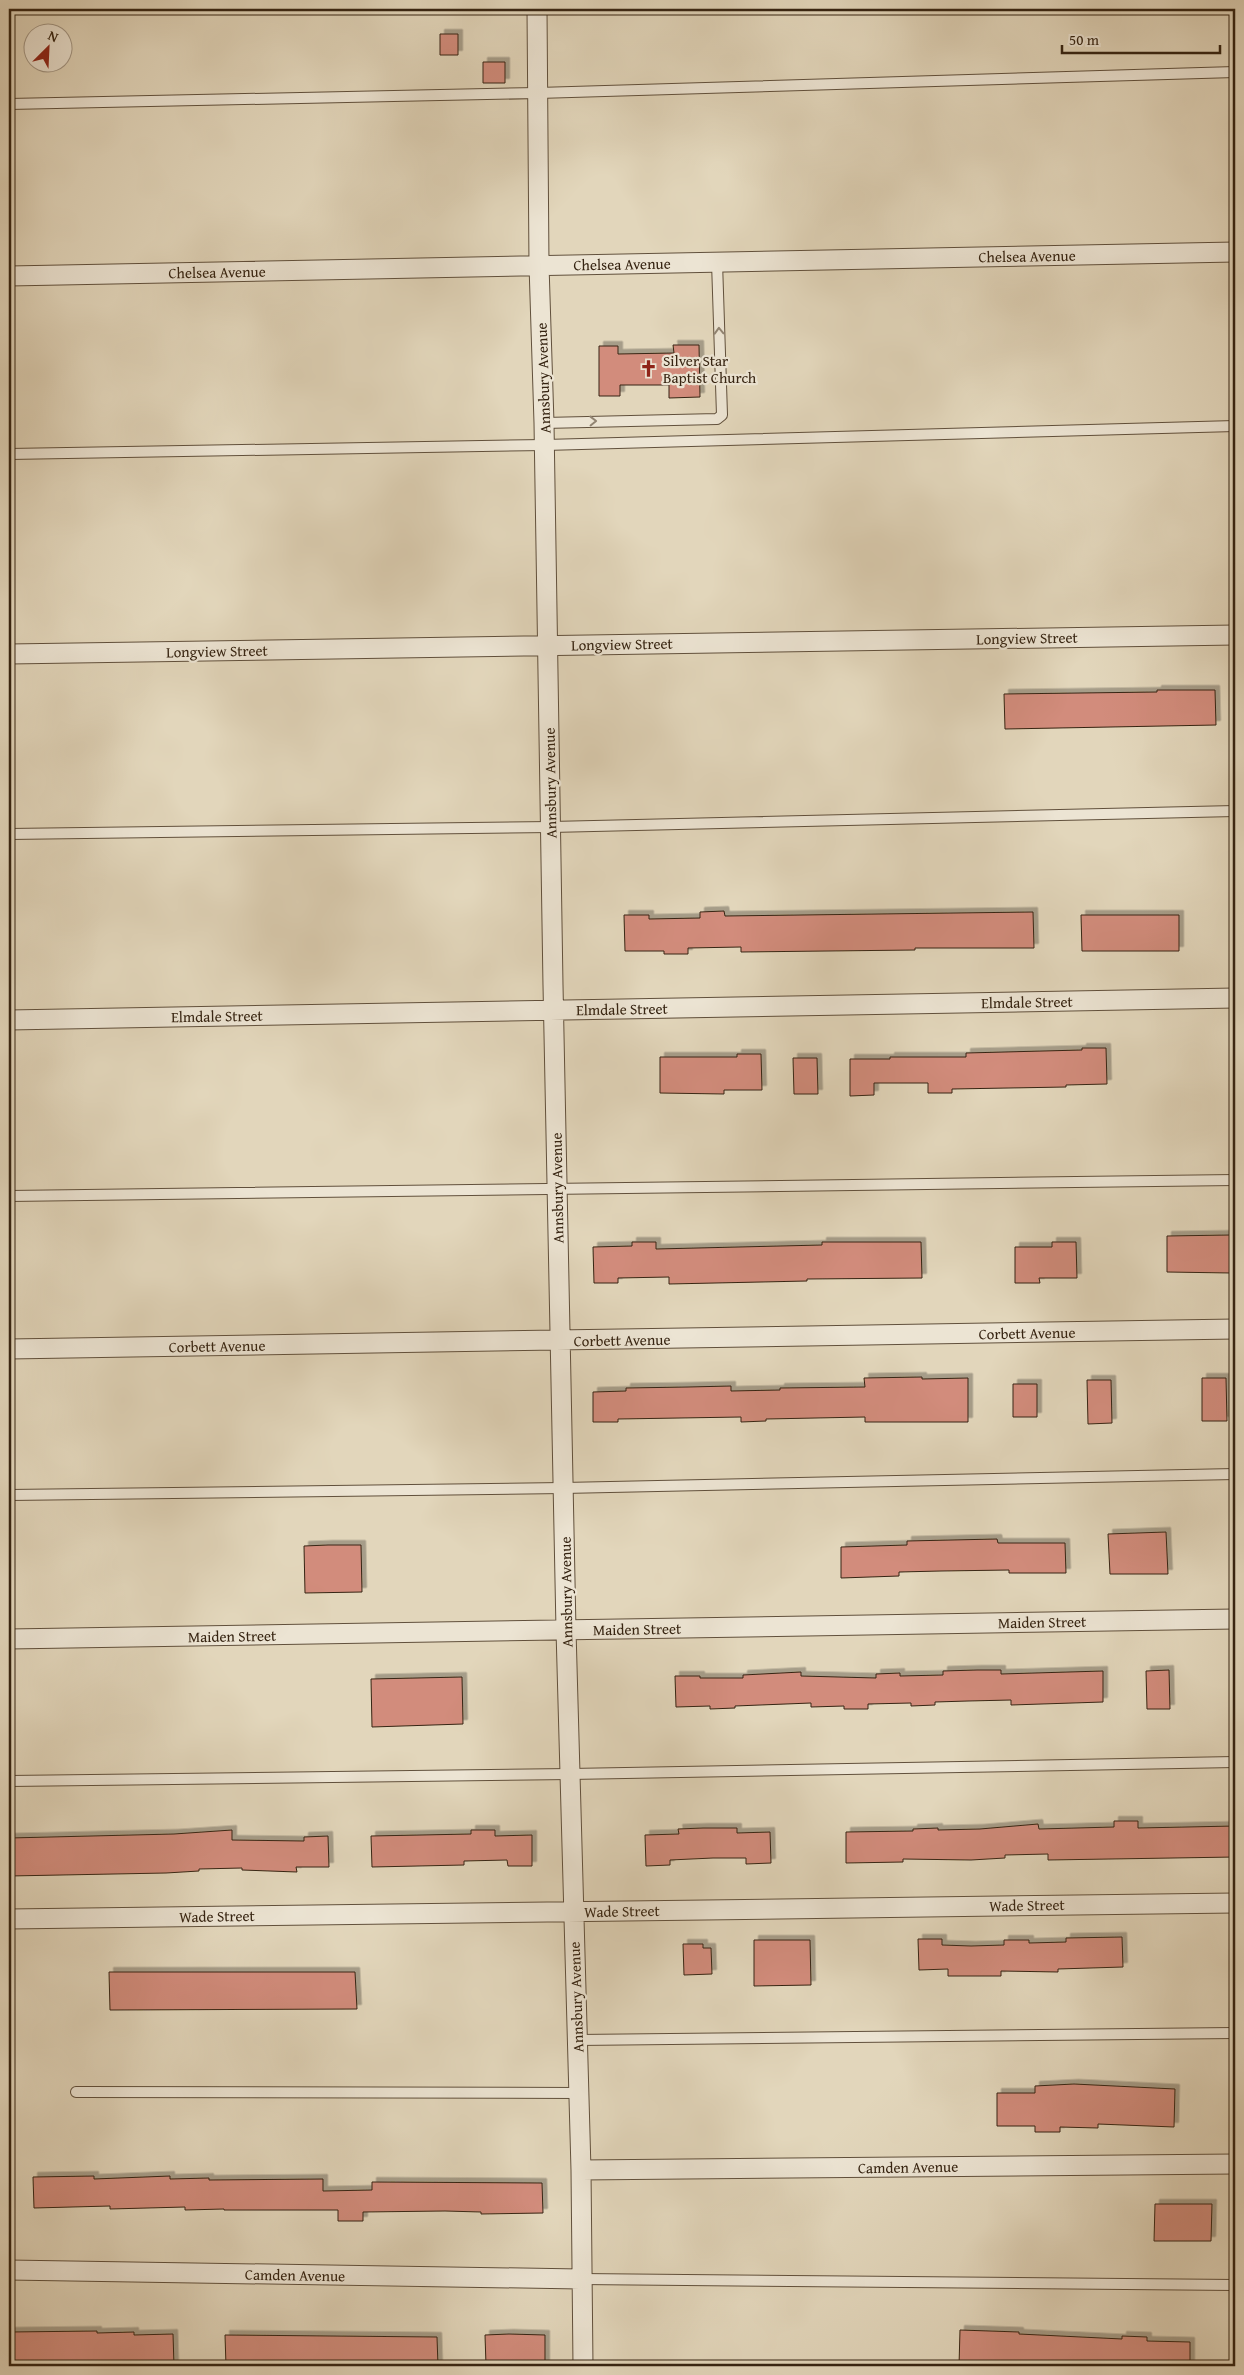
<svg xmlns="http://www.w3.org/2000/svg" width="1244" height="2375" viewBox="0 0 1244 2375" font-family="'Gentium Book Plus',serif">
<defs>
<filter id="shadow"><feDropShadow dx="4.5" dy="-4.5" stdDeviation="0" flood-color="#0004"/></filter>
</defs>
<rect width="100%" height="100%" fill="#e2d6bb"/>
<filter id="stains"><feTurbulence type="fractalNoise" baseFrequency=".004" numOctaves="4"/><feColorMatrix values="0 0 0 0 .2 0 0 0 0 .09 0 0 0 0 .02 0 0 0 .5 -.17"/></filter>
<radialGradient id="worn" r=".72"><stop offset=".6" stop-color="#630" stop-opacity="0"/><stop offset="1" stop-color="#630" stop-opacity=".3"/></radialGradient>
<path fill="#d28c7c" stroke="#362412" filter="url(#shadow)" d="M440,34H458V55H440Z
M483,62H505V83H483Z
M673,345H699L700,397L669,398V385H620V396H599V346H618V354L674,353Z
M1157,690H1215L1216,725L1005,729L1004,694L1157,692Z
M724,911L725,916L1033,912L1034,948H915V950L741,952V947L688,948V954H664V951H625L624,915H649V919L700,918V912Z
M1081,915H1179V951H1082Z
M1082,1048H1106L1107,1084L1066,1085V1087L952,1089V1093H928V1083H874V1095L850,1096V1059H890V1057H966V1053L1082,1050Z
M737,1054H761L762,1090H724V1094L660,1093V1057H737Z
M793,1058H817L818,1094H794Z
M1230,1235L1231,1273L1167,1272V1236Z
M632,1242H656V1249L822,1245V1242H921L922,1278L807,1279V1281L669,1284V1277L618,1278V1283H594L593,1247L632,1246Z
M1052,1242H1076L1077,1278H1039L1040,1283H1015V1247H1052Z
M922,1377V1379L968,1378V1422H865V1417L766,1419V1421L741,1422V1417L618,1419V1422H593V1392L626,1391V1388L688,1387L731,1386V1391L780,1390V1388L865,1387L864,1378Z
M1202,1378H1226L1227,1421H1202Z
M1087,1380H1111L1112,1423L1088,1424Z
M1013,1384H1037V1417H1013Z
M1166,1532L1168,1574H1110L1108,1534Z
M997,1539L998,1543H1065L1066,1573H1009V1570L941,1571L899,1572V1576L841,1578V1547L907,1545V1541Z
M328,1545H361L362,1592L305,1593L304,1546Z
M977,1670H1001V1674L1103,1671V1702L1011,1705V1700L968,1701L935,1702V1705L911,1706V1703L868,1704V1709H844V1706L811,1707V1703L735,1706V1708L710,1709V1706L676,1707L675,1676H700V1678H743V1675L801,1672V1676L876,1678V1674L900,1673V1676L943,1675V1671Z
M1169,1670L1170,1709H1147L1146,1671Z
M462,1677L463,1724L372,1727L371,1679Z
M1114,1821H1138V1828L1235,1826V1857L1048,1860V1854L1005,1855V1858L971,1860L903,1859V1862L846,1863V1832L913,1831V1829L938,1828V1830L980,1829L1038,1824L1039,1829L1114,1827Z
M703,1828H737V1833L770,1832L771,1863L746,1864V1858H713L670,1860V1865L646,1866L645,1835L679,1834L678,1829Z
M232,1830V1840L304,1841V1837L328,1836L329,1867H296L297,1872L242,1870V1868L199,1869V1871L166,1873L9,1876V1838L174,1834Z
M471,1830H495V1836L532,1835V1866H508L507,1860L464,1861V1865L372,1867L371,1836L471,1834Z
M1122,1937L1123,1967L1058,1969V1972L1001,1971V1976H948V1969L919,1970L918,1939H942V1945L971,1946L1004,1945V1940H1029V1943L1066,1942V1938Z
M754,1940H810L811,1985L754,1986Z
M683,1944H703V1948H711L712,1974L684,1975Z
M109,1972H355L357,2009L110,2010Z
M1074,2084L1175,2089L1174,2127L1098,2124V2128L1060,2127V2132H1035V2126H997V2093H1035V2086Z
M94,2176V2179L170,2176V2179L209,2178V2180L323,2179V2191L372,2190V2182L542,2183L543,2213L481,2214V2212L445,2211L363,2212V2221H338V2210H224V2209L185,2210V2207L110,2209V2206L34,2208L33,2177Z
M1155,2204H1212L1211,2241H1154Z
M960,2330L1019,2332V2334L1122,2339V2336L1147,2337V2341L1190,2342V2366H959Z
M97,2331V2333L134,2332V2335L173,2334L174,2366H110V2363H9V2332Z
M509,2334L545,2335V2365H486L485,2335Z
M225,2335L437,2337L438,2366H226Z"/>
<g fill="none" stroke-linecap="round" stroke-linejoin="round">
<defs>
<path id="service" d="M9,104L538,93L1235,72
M544,423L717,419L722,415L717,262
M9,454L545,445L1235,426
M9,834L551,827L1235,811
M9,1196L1235,1180
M9,1495L563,1488L1235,1474
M9,1781L570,1774L1235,1762
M577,2040L1235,2033
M76,2092L579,2093
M580,2279L1235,2285"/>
<path id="minor" d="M537,9L539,265L544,423L553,985L566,1630L581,2170L583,2366
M9,276L1235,252
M9,654L1235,635
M9,1020L1235,998
M9,1349L1235,1329
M9,1639L1235,1619
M9,1919L1235,1903
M581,2170L1235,2164
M9,2270L580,2279"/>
</defs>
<use href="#service" stroke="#61503c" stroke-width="12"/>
<use href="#minor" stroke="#61503c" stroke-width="21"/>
<use href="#service" stroke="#ece4d3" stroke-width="10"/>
<use href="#minor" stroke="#ece4d3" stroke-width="19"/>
</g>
<defs><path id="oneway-chevron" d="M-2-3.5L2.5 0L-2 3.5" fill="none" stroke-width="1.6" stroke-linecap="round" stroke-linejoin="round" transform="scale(1.25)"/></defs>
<g stroke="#918472">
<use href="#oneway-chevron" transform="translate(719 331) rotate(-92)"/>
<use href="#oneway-chevron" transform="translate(593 421) rotate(-1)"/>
</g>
<defs>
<symbol id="church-bare" viewBox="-9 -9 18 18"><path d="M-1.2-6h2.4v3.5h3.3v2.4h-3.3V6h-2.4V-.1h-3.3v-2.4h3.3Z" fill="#8f2418" stroke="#ece4d3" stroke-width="2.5" paint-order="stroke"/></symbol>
</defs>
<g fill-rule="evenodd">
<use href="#church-bare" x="636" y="356" width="25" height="25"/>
</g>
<g text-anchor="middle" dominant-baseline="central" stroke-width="4.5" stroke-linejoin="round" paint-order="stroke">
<g font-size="15" fill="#362412" stroke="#ece4d3">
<text transform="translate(1027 256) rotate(-1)">Chelsea Avenue</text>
<text transform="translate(622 264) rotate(-1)">Chelsea Avenue</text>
<text transform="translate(217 272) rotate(-1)">Chelsea Avenue</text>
<text transform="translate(543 378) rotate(-92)">Annsbury Avenue</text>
<text transform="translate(1027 638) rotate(-1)">Longview Street</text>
<text transform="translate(622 644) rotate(-1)">Longview Street</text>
<text transform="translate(217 651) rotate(-1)">Longview Street</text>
<text transform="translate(550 783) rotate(-91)">Annsbury Avenue</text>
<text transform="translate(1027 1002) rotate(-1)">Elmdale Street</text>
<text transform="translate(622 1009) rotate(-1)">Elmdale Street</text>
<text transform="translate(217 1016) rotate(-1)">Elmdale Street</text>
<text transform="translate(557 1188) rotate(-91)">Annsbury Avenue</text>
<text transform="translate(1027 1333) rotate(-1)">Corbett Avenue</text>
<text transform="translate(622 1340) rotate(-1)">Corbett Avenue</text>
<text transform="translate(217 1346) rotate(-1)">Corbett Avenue</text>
<text transform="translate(566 1592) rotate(-91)">Annsbury Avenue</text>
<text transform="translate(1042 1622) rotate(-1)">Maiden Street</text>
<text transform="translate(637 1629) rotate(-1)">Maiden Street</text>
<text transform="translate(232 1636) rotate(-1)">Maiden Street</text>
<text transform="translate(1027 1905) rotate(-1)">Wade Street</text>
<text transform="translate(622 1911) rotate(-1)">Wade Street</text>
<text transform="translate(217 1916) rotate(-1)">Wade Street</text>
<text transform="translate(576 1997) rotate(-92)">Annsbury Avenue</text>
<text transform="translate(908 2167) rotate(-1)">Camden Avenue</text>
<text transform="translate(295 2275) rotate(1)">Camden Avenue</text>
</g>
<g font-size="15" fill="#362412" stroke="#ece4d3" text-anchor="start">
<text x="663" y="360">Silver Star<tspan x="663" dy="17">Baptist Church</tspan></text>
</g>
</g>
<rect width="1244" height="2375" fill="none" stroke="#e2d6bb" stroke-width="30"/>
<rect x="10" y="10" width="1224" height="2355" fill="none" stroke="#362412" stroke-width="2.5"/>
<rect x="15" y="15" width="1214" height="2345" fill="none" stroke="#362412"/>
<g transform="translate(48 48) rotate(24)"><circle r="24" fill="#ece4d3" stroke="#a39786"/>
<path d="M0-4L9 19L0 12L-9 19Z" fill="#8f2418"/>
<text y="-8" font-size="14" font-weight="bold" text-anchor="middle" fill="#362412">N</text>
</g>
<path d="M1062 45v8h158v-8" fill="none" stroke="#362412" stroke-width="2.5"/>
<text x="1069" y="45" font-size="15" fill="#362412" stroke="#ece4d3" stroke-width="4" paint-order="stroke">50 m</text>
<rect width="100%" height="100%" filter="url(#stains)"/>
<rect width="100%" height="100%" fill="url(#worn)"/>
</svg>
